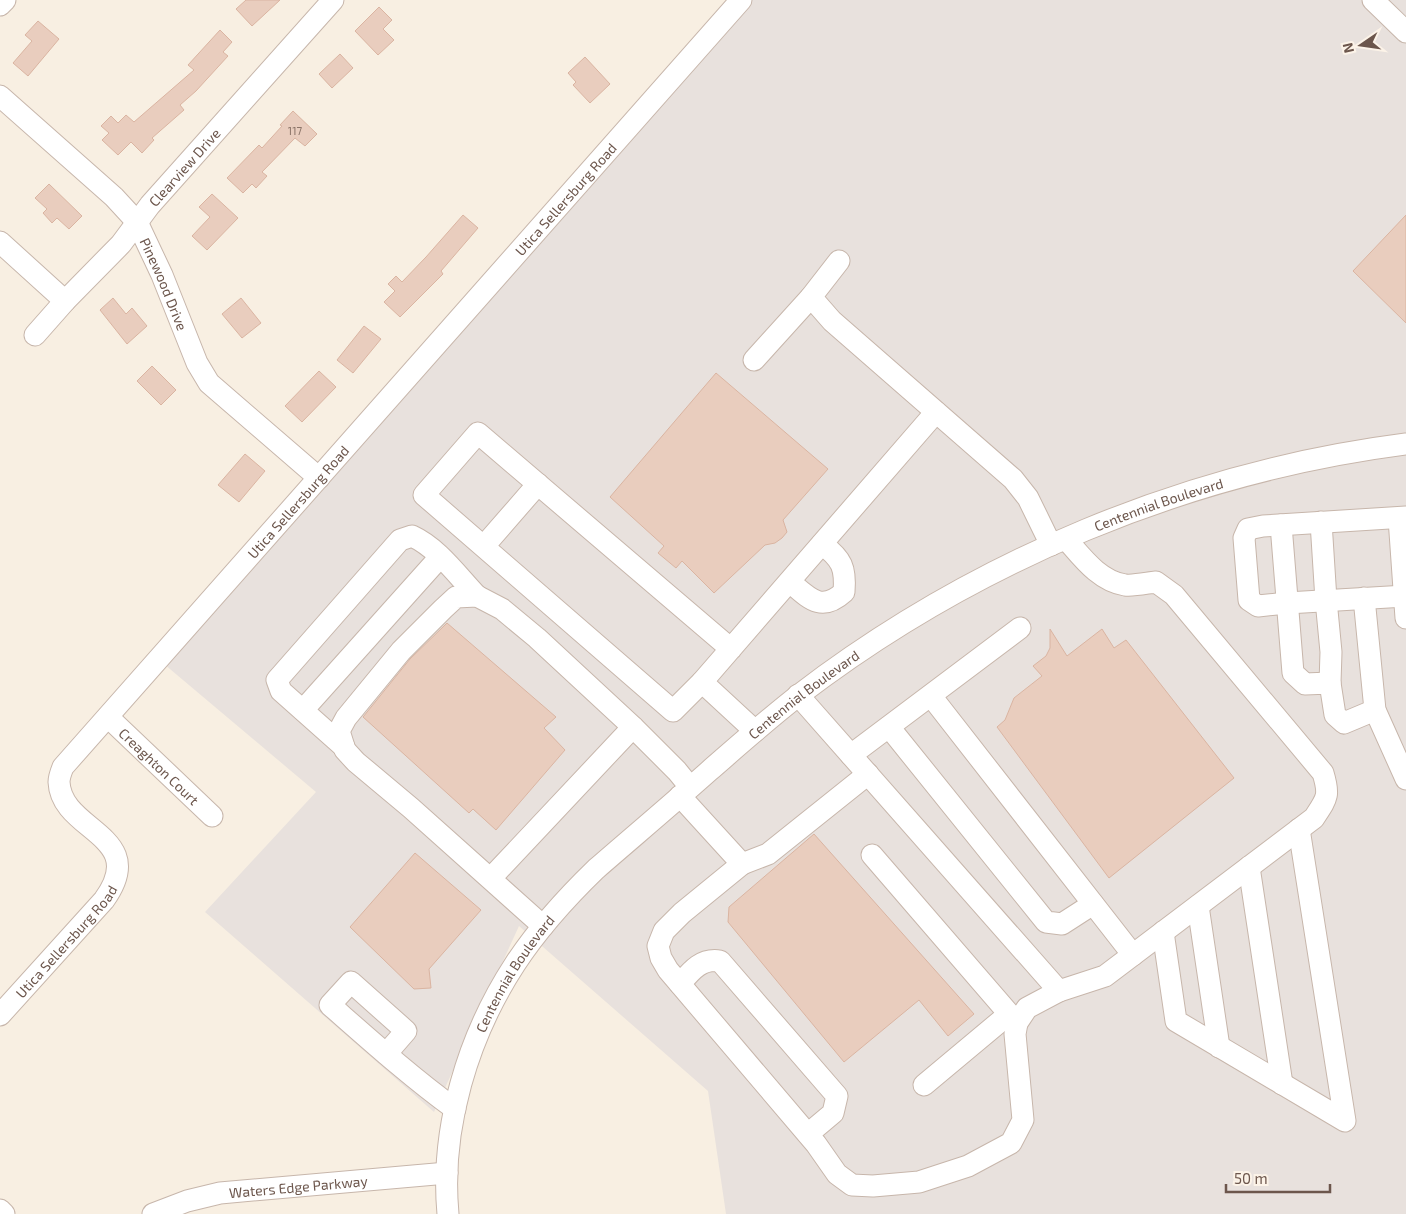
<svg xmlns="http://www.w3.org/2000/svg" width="1406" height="1214" viewBox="0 0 1406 1214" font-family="'Exo 2',sans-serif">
<rect width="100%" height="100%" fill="#f8efe2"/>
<path fill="#e8e1dd" d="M749,0H1406V1214H726L708,1091L519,926L434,1112L205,912L316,792L164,664Z"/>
<path fill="#e9cdbe" stroke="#dab4a1" d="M246,0H280L252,26L236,9Z
M379,7L392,20L383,29L394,40L378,55L355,31Z
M38,21L59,39L28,76L13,63L32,41L25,35Z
M220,30L232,42L223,52L228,56L196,91L180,105L184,110L152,138L154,140L142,153L131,142L118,155L102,140L109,133L101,126L111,116L118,123L126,115L134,122L194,70L188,65Z
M340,54L353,68L332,88L319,74Z
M585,57L610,84L590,103L573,85L576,82L568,73Z
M293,111L317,134L305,146L295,138L262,172L267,176L256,188L252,184L243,193L227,178L259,145L262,148L282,126L280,125Z
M49,184L82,216L69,229L57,218L52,223L43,213L47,209L35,198Z
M212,194L238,218L207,250L192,236L210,217L199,207Z
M463,215L478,228L441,271L443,274L400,317L384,302L395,291L388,284L396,276L402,282L426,257Z
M1406,215V323L1353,271Z
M113,298L126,314L132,308L147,326L127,344L100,310Z
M241,298L261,323L242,338L222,314Z
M364,326L381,339L353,373L337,360Z
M152,366L176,390L161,405L137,381Z
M319,371L336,387L302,422L285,406Z
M716,373L828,469L783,520L787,532L782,538L775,543L765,545L714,593L682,561L676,568L658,553L664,546L610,497Z
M245,454L265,471L239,502L218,485Z
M447,623L556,717L544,728L565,750L496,830L473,809L469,813L363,717L410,659Z
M1050,629L1067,656L1102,629L1114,648L1126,640L1234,778L1109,878L997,727L1005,720L1014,698L1042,676L1033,666L1046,656L1050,648Z
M814,834L974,1014L948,1036L919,1000L844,1062L728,922L729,907Z
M415,853L481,910L429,969L431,988L414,989L350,927Z"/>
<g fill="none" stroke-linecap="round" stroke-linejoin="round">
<defs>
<g id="minor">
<path d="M1373,0L1406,32"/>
<path d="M0,5L5,0"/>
<path id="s1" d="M0,96L114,197L137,222L162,275L197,363L209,383L319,478"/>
<path d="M0,242L65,301"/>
<path d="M839,261L811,297L832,321L1013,479L1028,498L1051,545"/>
<path id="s2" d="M35,335L65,301L121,244L150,205L333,0"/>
<path d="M754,360L811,297"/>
<path d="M1406,517L1263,526L1248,529L1244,538L1249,600L1258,606L1287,603L1406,596"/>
<path d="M1399,518L1406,618"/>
<path d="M1321,522L1326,600L1331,652L1330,683"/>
<path d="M1281,525L1293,673L1305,684L1330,683L1335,715L1344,723L1375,710"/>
<path d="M484,546L538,484"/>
<path d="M790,582C809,598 821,613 844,592C846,568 842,559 822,544"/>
<path d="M1364,598L1375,710L1406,779"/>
<path d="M731,649L478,433L424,495L673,711L702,682L936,412"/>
<path d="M702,682L755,731"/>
<path d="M798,695L1059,991"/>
<path d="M931,696L1133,955"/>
<path d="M303,710L440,557"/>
<path id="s3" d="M108,717L212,816"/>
<path d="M889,727L1046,922L1062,924L1093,904"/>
<path d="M344,747L281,691L277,680L400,540L412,536C438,548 457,575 477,596"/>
<path d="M851,755L1020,628"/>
<path d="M680,796L742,864L682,913L664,931L658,946L661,958L668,970L816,1144L837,1174L852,1185L873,1186L919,1182L968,1166L1011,1143L1023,1120L1015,1034L1017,1023L1027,1008L1059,991L1105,976L1314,818C1327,798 1330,796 1323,773L1174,595L1156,582C1147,583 1134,586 1125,585C1099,581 1082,557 1066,539"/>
<path d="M872,855L1017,1023"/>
<path d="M742,864L768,854L868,774"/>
<path d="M1249,867L1282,1084"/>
<path d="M491,878L633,727"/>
<path d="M1198,906L1219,1047"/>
<path d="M543,926L411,808L356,762L345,750L339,731L346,718L401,651L443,609L456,597L477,596L502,609L537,638L633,727L677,771L690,787"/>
<path d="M1163,932L1176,1021L1345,1121L1299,829"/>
<path d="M680,984C691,971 701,958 720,961L837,1096L833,1113L808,1134"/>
<path id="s4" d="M0,1015L104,900C151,835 61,832 59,782C59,777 61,772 63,767L741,0"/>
<path d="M386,1054L406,1031L351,982L330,1005C371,1041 411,1077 455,1109"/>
<path d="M924,1085L1009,1014"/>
<path d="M0,1210L4,1214"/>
<path id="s5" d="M153,1214L187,1201L220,1193L447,1173"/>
<path id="s6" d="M448,1214C440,1128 468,1036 515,964C538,929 566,898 596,869C634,836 672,804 709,771C739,745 768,719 799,695C974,561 1187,472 1406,444"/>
</g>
</defs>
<use href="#minor" stroke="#c7b6ab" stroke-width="23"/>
<use href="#minor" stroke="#fff" stroke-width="21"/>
</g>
<g text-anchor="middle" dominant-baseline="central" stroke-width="5" stroke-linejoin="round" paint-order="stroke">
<g font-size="11" fill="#8b7468">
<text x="295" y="130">117</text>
</g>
<g font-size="14" fill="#6c564c" stroke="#fcf3e8">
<text stroke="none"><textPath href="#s2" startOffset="225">Clearview Drive</textPath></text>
<text stroke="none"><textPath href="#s4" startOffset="1072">Utica Sellersburg Road</textPath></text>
<text stroke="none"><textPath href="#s1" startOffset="254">Pinewood Drive</textPath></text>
<text stroke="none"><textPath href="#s4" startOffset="668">Utica Sellersburg Road</textPath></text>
<text stroke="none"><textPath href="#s6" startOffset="1065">Centennial Boulevard</textPath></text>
<text stroke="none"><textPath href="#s6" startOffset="660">Centennial Boulevard</textPath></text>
<text stroke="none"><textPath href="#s3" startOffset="71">Creaghton Court</textPath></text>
<text stroke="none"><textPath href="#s4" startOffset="99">Utica Sellersburg Road</textPath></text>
<text stroke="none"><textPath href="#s6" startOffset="255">Centennial Boulevard</textPath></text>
<text stroke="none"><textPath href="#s5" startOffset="149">Waters Edge Parkway</textPath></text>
</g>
</g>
<g transform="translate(1361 45) rotate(257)" stroke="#fcf3e8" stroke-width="4" paint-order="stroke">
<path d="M0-4L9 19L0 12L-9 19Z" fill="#6c564c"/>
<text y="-8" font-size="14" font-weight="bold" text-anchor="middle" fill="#6c564c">N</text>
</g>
<path d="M1226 1184v8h104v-8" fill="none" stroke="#6c564c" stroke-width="2.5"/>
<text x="1234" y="1184" font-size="15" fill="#6c564c" stroke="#fcf3e8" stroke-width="4" paint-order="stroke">50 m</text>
</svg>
